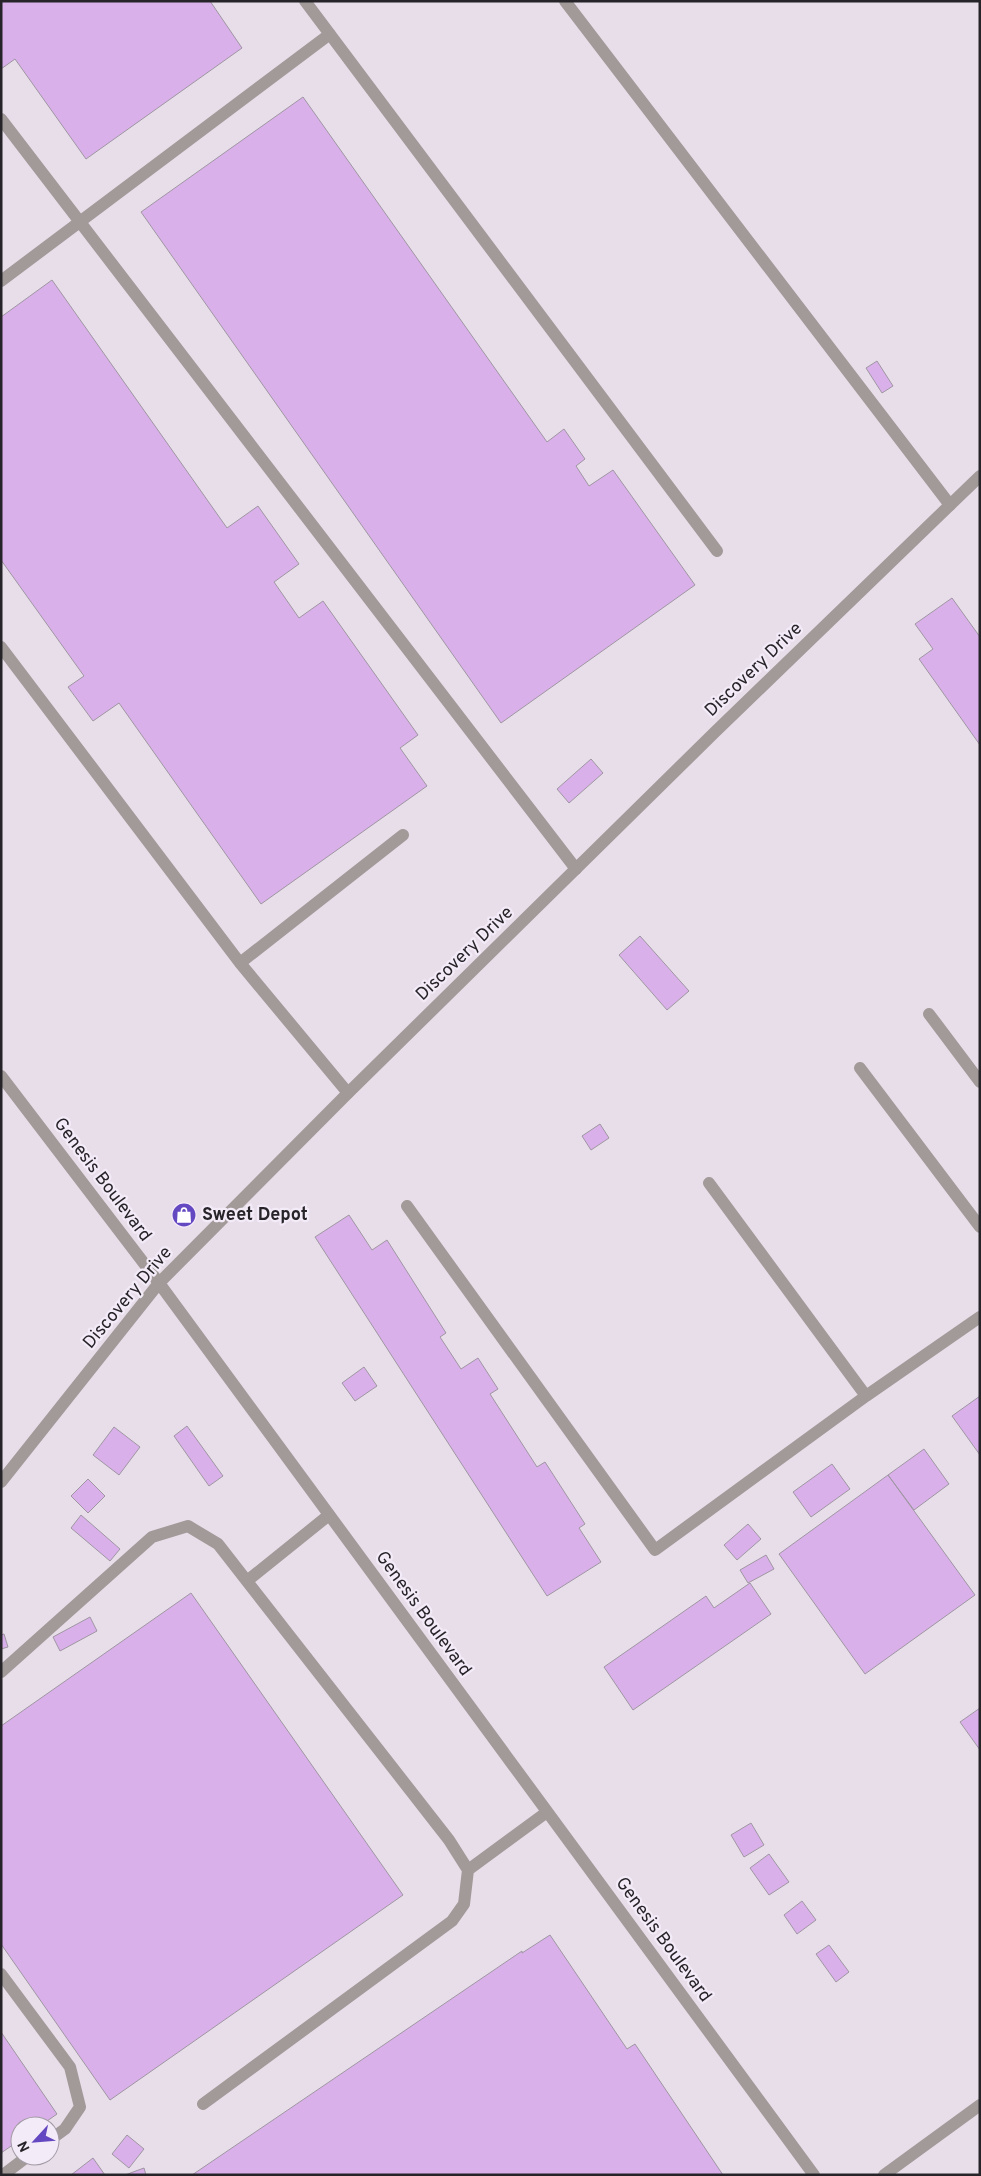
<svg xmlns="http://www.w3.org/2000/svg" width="981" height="2176" viewBox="0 0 981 2176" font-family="Overpass,sans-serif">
<rect width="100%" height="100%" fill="#e7deea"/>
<path fill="#dab0ea" stroke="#9f96a2" d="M1,1H210L242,48L86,159L15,59L1,69Z
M303,97L547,442L564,429L585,459L576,466L589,486L613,470L695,585L501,723L141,212Z
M52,280L227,528L258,506L299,564L274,582L299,618L323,601L418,735L400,748L427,786L261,904L119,703L93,721L68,687L84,676L1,560V317Z
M877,361L893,386L882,393L866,368Z
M952,598L980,637V745L919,659L933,649L915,624Z
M591,759L603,773L569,803L557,789Z
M640,936L689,991L667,1010L619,955Z
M600,1124L609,1138L591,1150L582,1136Z
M349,1215L372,1250L387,1240L446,1333L440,1337L461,1369L478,1358L498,1389L490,1394L537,1467L545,1462L585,1524L579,1528L601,1562L547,1596L315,1237Z
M364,1367L377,1386L355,1401L342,1383Z
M980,1396V1455L952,1416Z
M187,1426L223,1476L209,1486L174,1436Z
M114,1427L140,1447L119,1475L93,1455Z
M924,1449L949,1484L914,1510L888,1475Z
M832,1464L850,1489L811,1517L793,1492Z
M888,1475L975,1595L865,1674L779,1554Z
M88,1479L105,1496L88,1513L71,1496Z
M81,1515L120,1549L110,1561L71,1528Z
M748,1524L761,1539L737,1560L724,1545Z
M766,1555L774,1569L748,1583L740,1570Z
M750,1583L771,1614L633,1710L604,1667L706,1596L714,1608Z
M191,1593L403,1895L110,2100L1,1944V1726Z
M90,1617L97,1631L60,1651L53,1637Z
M4,1634L8,1647L1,1649V1635Z
M980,1708V1750L960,1722Z
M751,1823L764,1845L744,1857L731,1835Z
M769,1854L789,1882L769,1895L750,1868Z
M802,1901L816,1920L797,1934L784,1915Z
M550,1935L627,2049L635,2044L723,2175H192L522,1951V1953Z
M829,1945L849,1972L836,1982L816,1954Z
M1,2032L57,2114L40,2126H20V2140L1,2153Z
M127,2135L144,2149L129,2168L112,2154Z
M93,2158L105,2175H71Z
M144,2168L146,2175H125Z"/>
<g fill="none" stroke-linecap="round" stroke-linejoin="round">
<path stroke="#a19a98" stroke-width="12" d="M305,1L717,551
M565,1L950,505
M1,119L576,869
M1,281L330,34
M1,647L240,963L348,1093
M240,963L403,835
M929,1014L980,1082
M860,1068L980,1227
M709,1183L866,1396
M407,1206L655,1550L866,1396L980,1317
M247,1581L329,1515
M1,1672L152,1537L188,1526L218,1544L449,1840L468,1870L464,1904L452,1921L203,2104
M468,1870L547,1812
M1,1974L70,2067L80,2107L65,2129L50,2140
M3,2175L28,2156
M884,2175L980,2105"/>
<path stroke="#a19a98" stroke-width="12" d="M1,1076L159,1283L814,2175
M1,1482L159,1283L348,1093L715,732L980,476"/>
</g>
<defs>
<symbol id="shop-disc" viewBox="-11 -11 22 22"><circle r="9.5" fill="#6448c1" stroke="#f4ebf8"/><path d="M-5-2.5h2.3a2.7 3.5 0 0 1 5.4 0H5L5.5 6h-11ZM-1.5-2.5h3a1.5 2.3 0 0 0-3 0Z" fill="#fff"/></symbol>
</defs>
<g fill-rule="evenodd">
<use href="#shop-disc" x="170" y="1201" width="28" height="28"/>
</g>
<g text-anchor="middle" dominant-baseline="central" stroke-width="4.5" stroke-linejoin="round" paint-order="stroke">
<g font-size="18" fill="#272429" stroke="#f4ebf8">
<text transform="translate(754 670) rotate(-44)">Discovery Drive</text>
<text transform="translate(465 954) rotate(-44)">Discovery Drive</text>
<text transform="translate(102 1180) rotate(53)">Genesis Boulevard</text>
<text transform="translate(128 1298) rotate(-50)">Discovery Drive</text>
<text transform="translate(423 1614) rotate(54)">Genesis Boulevard</text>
<text transform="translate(663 1940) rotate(54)">Genesis Boulevard</text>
</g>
<g font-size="18" font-weight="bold" fill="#272429" stroke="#f4ebf8" text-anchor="start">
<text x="202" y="1215">Sweet Depot</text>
</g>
</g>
<rect width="981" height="2176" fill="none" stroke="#272429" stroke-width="5"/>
<g transform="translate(35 2141) rotate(244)"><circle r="24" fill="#f4ebf8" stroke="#a29ba5"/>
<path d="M0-4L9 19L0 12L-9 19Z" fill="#6448c1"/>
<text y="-8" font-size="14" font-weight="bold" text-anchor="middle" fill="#272429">N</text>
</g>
</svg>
